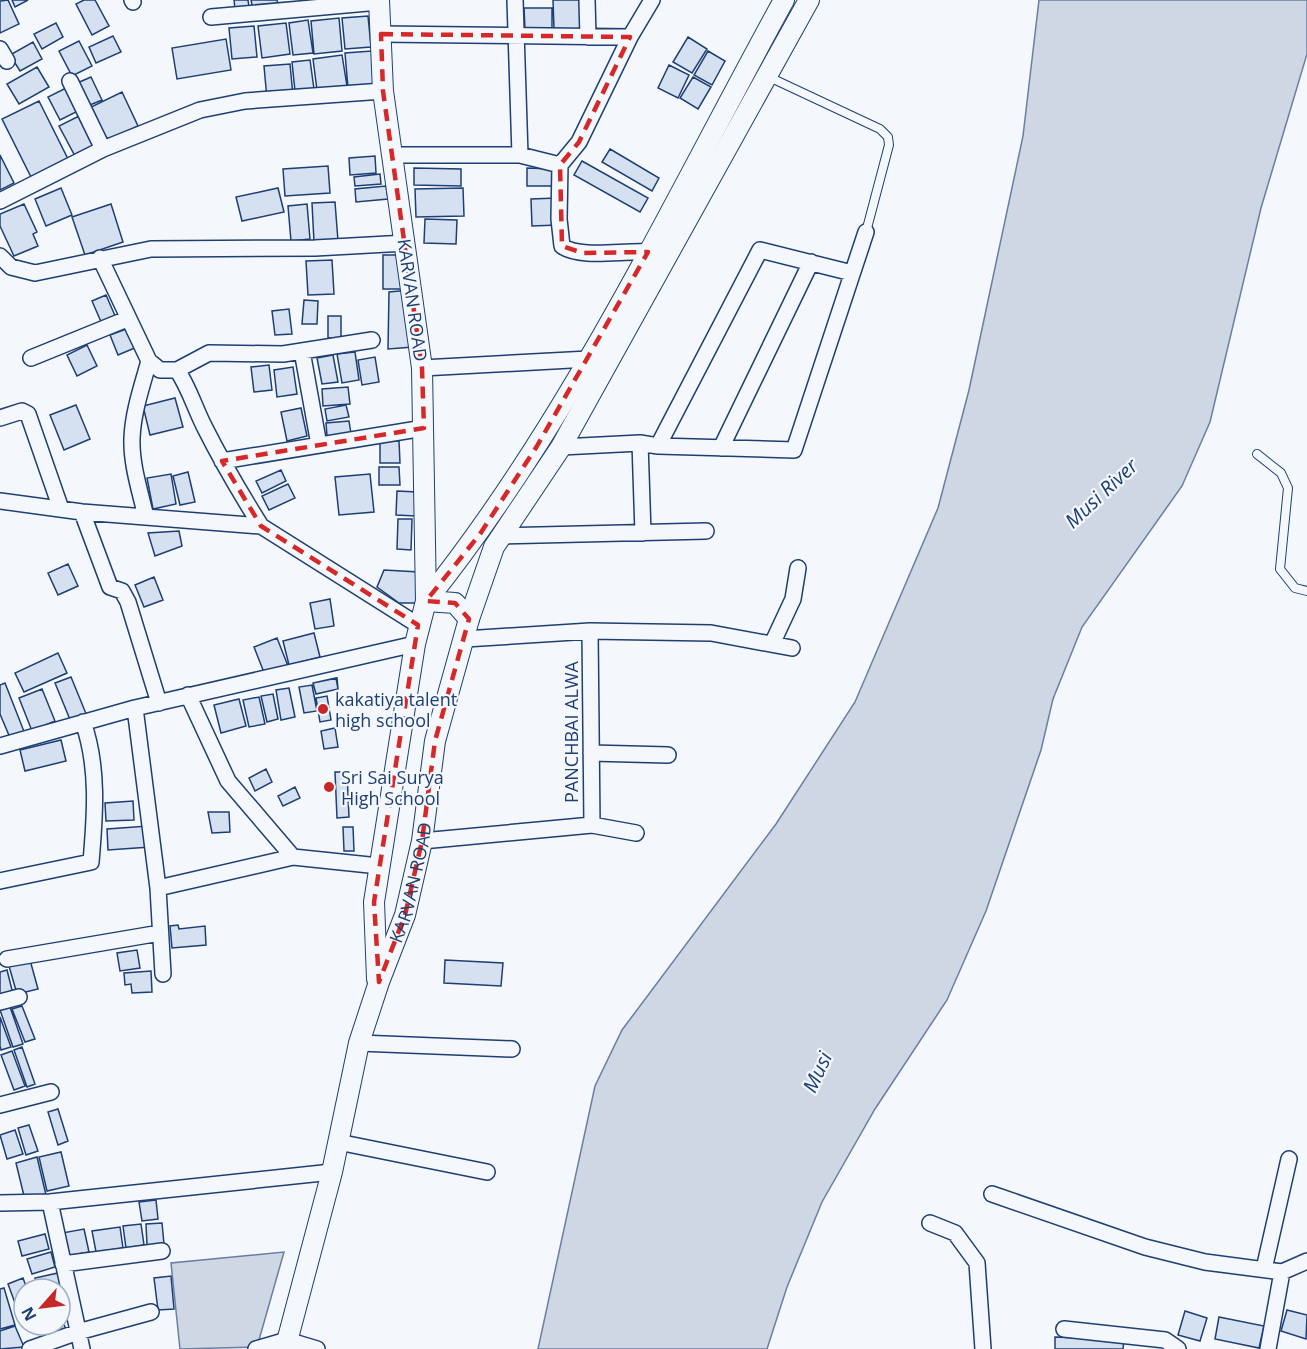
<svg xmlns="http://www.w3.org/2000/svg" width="1307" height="1349" viewBox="0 0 1307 1349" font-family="'Open Sans',sans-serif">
<rect width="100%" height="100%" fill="#f4f7fb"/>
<path fill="#cfd7e4" stroke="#687fa3" stroke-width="1.5" d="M1039,0H1307V54L1261,208L1210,422L1182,486L1082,627L1053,699L1041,750L986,911L947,1000L875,1109L822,1202L787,1287L767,1349H538L595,1086L622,1030L776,824L855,702L938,508L969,390L1023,136Z
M284,1252L257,1347L180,1349L171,1263Z"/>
<path fill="#d5e0f0" stroke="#1d3f73" stroke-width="1.5" d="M8,0L19,24L0,33V1Z
M12,0H28L15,7Z
M84,0H95L109,26L92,35L76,4Z
M234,0H248L249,7L235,9Z
M251,0H277L278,4L253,9Z
M553,0H581V29H554Z
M524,8H552V29H525Z
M368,16L371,47L345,49L342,18Z
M339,18L342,51L314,54L311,21Z
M308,20L313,53L293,55L289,23Z
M56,23L63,37L42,49L34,34Z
M286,23L290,54L262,58L258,26Z
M254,26L257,57L232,59L229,28Z
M113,36L121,52L96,63L89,47Z
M688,37L707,49L692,73L673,62Z
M226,39L231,70L177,79L172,48Z
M79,41L92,66L72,76L59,51Z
M33,42L42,59L20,71L10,55Z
M372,51L375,86L348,88L345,53Z
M708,51L725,61L712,85L694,75Z
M342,55L347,86L317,90L313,59Z
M310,60L314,89L295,91L292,62Z
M290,64L293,96L267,99L264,66Z
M669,65L689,75L678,98L658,88Z
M37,67L49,87L19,104L7,84Z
M91,77L102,100L85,107L75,84Z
M693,77L711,87L698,109L680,98Z
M70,86L82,109L60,120L48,97Z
M122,92L138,126L103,143L87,109Z
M39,101L68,159L31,177L2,119Z
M79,116L94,146L75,156L59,126Z
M610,149L659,178L652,191L602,162Z
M0,155L14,183L0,190Z
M375,156L376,173L350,175L349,158Z
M582,161L648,198L640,212L574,175Z
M328,166L330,193L285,196L283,169Z
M414,168L461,169V186L414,185Z
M527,168L554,169L553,186H527Z
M380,174L381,184L355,186L354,177Z
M386,186L388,199L356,202L355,189Z
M61,188L72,215L46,226L35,199Z
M278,188L284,212L242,221L236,197Z
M463,188L464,216L416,217L415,189Z
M557,198L558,225L532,226L531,199Z
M335,202L338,241L314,242L312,203Z
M24,204L37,232L33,234L38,246L14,256L0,226V214Z
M111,204L123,242L85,255L72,217Z
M307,204L310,239L291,241L288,206Z
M425,219L457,220L456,244L424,243Z
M383,255H402L410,289H383Z
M332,260L334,294L308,295L306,261Z
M410,290L413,347L388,349L389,292Z
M106,295L116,318L102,324L92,301Z
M304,300L318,301L317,324H302Z
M289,309L292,334L275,335L272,311Z
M328,316H341V338H328Z
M129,328L137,347L118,355L110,335Z
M87,345L97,366L77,376L67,355Z
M355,352L359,380L342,383L337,354Z
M333,355L338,382L322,384L317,358Z
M375,357L379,382L362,385L358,360Z
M269,365L272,390L254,392L251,367Z
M293,367L297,394L277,397L274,370Z
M348,387L350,404L323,406L322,389Z
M175,398L183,427L150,435L143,406Z
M76,405L90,439L64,450L50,415Z
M346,405L349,417L327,421L325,409Z
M301,408L307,436L287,441L281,412Z
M349,421L351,434L327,436L326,423Z
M380,441H399L400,463H380Z
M379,467H399L400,485H379Z
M281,470L286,481L262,493L256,481Z
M188,472L195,502L180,505L173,476Z
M171,474L176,504L153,509L147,478Z
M370,474L374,512L339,515L335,477Z
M288,484L295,498L269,510L262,496Z
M397,491L417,492L416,516L396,515Z
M398,519H412L411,550L397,549Z
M179,531L182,546L155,556L148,533Z
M68,564L78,586L58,595L48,573Z
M384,570L419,572L418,603H399L377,587Z
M154,577L163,600L144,607L135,585Z
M330,599L334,626L315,629L310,603Z
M314,633L320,657L289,665L283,641Z
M277,638L288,666L265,675L254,647Z
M58,653L67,673L24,692L15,673Z
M71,677L87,716L71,722L55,683Z
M336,678L338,689L316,694L313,683Z
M337,678L338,689L316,694L313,683Z
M5,683L25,734L11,740L0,714V685Z
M312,685L317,711L304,713L299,687Z
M289,688L295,717L281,720L276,690Z
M42,689L55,721L32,731L19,698Z
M273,694L278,719L267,722L261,696Z
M327,696L331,720L320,722L316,698Z
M259,697L265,724L249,727L243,700Z
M239,699L246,726L221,733L214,705Z
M335,728L338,747L324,749L321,731Z
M61,740L66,761L25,771L20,750Z
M266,769L272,782L255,791L249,778Z
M335,772H347L349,817L337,818Z
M295,787L300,798L283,806L278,796Z
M133,801L134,820L106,821L105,803Z
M208,812H229L230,832L212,833Z
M148,826L150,847L108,850L107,829Z
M343,827H353L354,851H344Z
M178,925L179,929L205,926L206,945L172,948L170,926Z
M137,950L140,968L120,971L117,953Z
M30,960L38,989L17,994L9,966Z
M445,960L503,963L501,986L444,983Z
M7,970L13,994L0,997V972Z
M151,971L152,992L132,993L131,984L125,985L124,973Z
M22,1006L35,1039L25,1042L12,1009Z
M10,1007L23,1044L13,1047L0,1010Z
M0,1017L11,1047L1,1050L0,1046Z
M22,1047L35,1084L27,1087L14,1050Z
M12,1051L25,1086L14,1090L1,1055Z
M58,1109L68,1141L58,1145L48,1112Z
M29,1125L38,1151L26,1155L18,1128Z
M15,1130L23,1154L7,1159L0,1135Z
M61,1152L69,1186L47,1191L39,1157Z
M37,1157L46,1195L25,1200L16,1163Z
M156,1200L158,1219L142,1221L139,1202Z
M162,1223L164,1244L147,1245L146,1224Z
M141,1224L144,1245L126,1248L123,1226Z
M120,1227L123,1248L96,1252L92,1231Z
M84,1229L89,1252L67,1256L62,1233Z
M45,1234L49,1249L22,1256L18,1241Z
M51,1252L55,1267L32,1274L27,1259Z
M58,1273L62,1288L38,1289L35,1278Z
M171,1276L174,1309L158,1310L154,1278Z
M23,1278L27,1289H24V1300L15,1303L8,1284Z
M4,1288L15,1325L0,1329V1289Z
M61,1291L67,1311L60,1313V1292Z
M1287,1310L1307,1315L1306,1339L1281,1331Z
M1185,1311L1207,1318L1200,1341L1178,1335Z
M1219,1317L1264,1326L1259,1348L1215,1339Z
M62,1318L66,1330L50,1337L46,1325H60Z
M15,1326L24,1347L0,1349V1331Z
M1055,1337L1124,1340L1123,1349H1055Z"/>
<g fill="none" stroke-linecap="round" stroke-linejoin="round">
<defs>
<path id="service" d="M769,77L880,129L888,137L889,145L866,232
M1257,454L1281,473L1288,488L1280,569L1295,588L1307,591"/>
<path id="minor" d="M132,0L133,2
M515,0L520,155
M587,0L588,37
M211,17L379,2
M381,34L630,37
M0,49L7,61
M70,81L103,149L200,110L245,101L383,91
M393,155H520L560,165L579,142L630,37L652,0
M560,165L559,219L562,246C580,259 624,250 648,252
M0,201L103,149
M0,256L11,267L35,273L151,249L315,248L406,243
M100,258L149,361L160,370H177C189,387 195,409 205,428C222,462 241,494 261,526
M302,351L319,445
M31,358L127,319
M422,368L589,359
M177,370L209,353L283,354L372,340
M0,418L22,411L28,414L61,509
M640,443L658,446L760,250L852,273
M658,446L794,450L866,232
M561,447L640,443L643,533
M721,448L811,262
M222,461L424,428
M0,501L82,512L261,526L418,625
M82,512L110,587L122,591L128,602L159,703
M146,517C140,491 131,464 132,438C133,412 142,386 149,361
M501,536L706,531
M590,631L711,633L792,648
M772,644L793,599L798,568
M188,695L228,781L293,857L379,866
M135,708L158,888L163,974
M0,746L135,708L415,644
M591,753L668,755
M592,825L636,833
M422,841L592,825L590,631L465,639
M0,881L91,862C95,816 99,767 83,722
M158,888L293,857
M7,959L160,933
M0,1002L19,997
M359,1043L512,1049
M0,1105L51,1092
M338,1142L487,1172
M992,1194L1145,1247L1205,1262L1282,1272L1307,1261
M50,1202L82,1349
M0,1203L50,1202L332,1172
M930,1223L955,1233L977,1263L983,1349
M63,1264L162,1251
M1264,1269L1289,1159
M1064,1329L1165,1340L1178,1349
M30,1349L78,1332L151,1312
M256,1349L287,1340L317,1349
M1268,1349L1282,1272"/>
<g id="tertiary">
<path d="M426,601C572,419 672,204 784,0"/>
<path d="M426,601L455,603L469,619"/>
<path d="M377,979L374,902L415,644L426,601L422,368L383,91L379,0"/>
<path id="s1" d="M285,1349L332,1172L359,1043L379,982L405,915L422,841L435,741L469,619L494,547L561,447L809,0"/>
</g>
</defs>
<use href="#service" stroke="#1d3f73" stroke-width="10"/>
<use href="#minor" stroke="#1d3f73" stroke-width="18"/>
<use href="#tertiary" stroke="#1d3f73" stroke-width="22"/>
<use href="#service" stroke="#f4f7fb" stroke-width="8"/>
<use href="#minor" stroke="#f4f7fb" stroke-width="15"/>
<use href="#tertiary" stroke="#f4f7fb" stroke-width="20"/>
</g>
<path fill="none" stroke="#d62828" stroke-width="4.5" stroke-dasharray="12 8" stroke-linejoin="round" d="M381,34L630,37L579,142L560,165L562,246L583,253L648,252L537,446L480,534L426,601L455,603L469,619L435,741L422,841L405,915L379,982L374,902L418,625L261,526L222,461L424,428L422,368L383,91Z"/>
<g fill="#c62828" stroke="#f4f7fb" stroke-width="2">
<circle cx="323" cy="709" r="6"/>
<circle cx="329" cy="787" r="6"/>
</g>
<g text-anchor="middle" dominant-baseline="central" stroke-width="4.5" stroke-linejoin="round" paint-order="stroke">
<g font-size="18" fill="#1d3f73" stroke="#f4f7fb">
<text transform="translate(413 300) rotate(82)">KARVAN ROAD</text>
<text transform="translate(571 732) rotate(-90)">PANCHBAI ALWA</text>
<text stroke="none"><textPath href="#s1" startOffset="484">KARVAN ROAD</textPath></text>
</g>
<g font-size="18" fill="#1d3f73" stroke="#f4f7fb" text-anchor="start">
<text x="335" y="699">kakatiya talent<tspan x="335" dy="21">high school</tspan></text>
<text x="341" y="777">Sri Sai Surya<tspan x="341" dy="21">High School</tspan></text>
</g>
<g font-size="20" font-style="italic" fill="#1d3f73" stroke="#f4f7fb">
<text transform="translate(1101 493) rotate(-43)">Musi River</text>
<text transform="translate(817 1072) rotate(-65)">Musi</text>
</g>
</g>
<g transform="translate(42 1307) rotate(242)"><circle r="28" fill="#f4f7fb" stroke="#9eadc5" stroke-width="1.5"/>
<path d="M0-4.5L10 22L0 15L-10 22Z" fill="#c62828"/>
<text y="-9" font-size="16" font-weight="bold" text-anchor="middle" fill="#1d3f73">N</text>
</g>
</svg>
